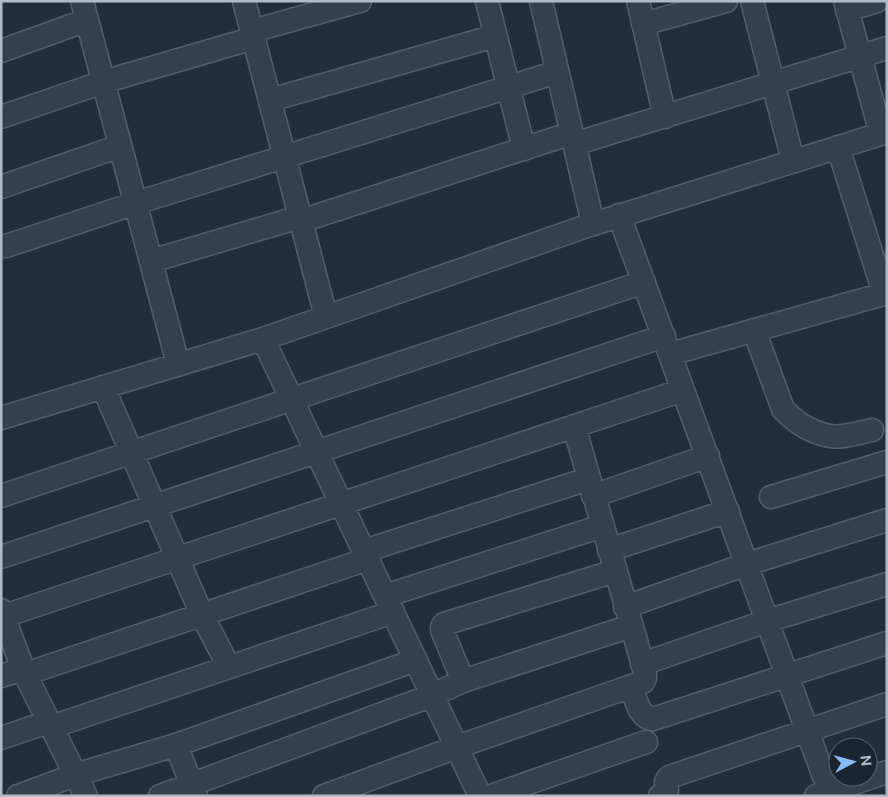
<svg xmlns="http://www.w3.org/2000/svg" width="888" height="797" viewBox="0 0 888 797" font-family="'Public Sans',sans-serif">
<rect width="100%" height="100%" fill="#222e3a"/>
<g fill="none" stroke-linecap="round" stroke-linejoin="round">
<defs>
<path id="minor" d="M82,1L178,364
M244,1L326,317
M487,1L524,149
M541,1L593,224
M638,1L665,117
M752,1L793,161
M845,1L881,134
M847,10L877,1
M643,24L726,1
M252,31L360,1
M1,51L87,20
M270,100L495,36
M1,117L103,82L254,38
M574,144L887,48
M838,147L884,293
M1,187L120,146
M619,215L831,796
M301,221L572,133
M1,246H6L136,203L557,72
M151,261L300,217
M754,330L783,409C790,417 798,423 807,428C835,442 844,436 872,430
M263,339L480,796
M670,354L887,293
M103,387L202,615L229,667
M1,418L263,339L587,226L887,132
M1,496L644,282
M593,496L708,456
M771,497L887,462
M609,550L728,511
M364,551L588,479
M1,557L664,336
M385,596L602,526
M625,607L747,564L887,520
M1,610L25,674L86,796
M1,617L683,390
M642,664L767,621L887,584
M25,674L368,559
M1,676L23,669
M463,681L442,630V627L444,624L615,571
M631,686C636,698 638,718 653,719L887,643
M51,727L393,612
M1,738L48,722
M176,745L196,796
M18,796L75,775L176,745L416,660
M160,796L433,695L463,681L631,626
M324,796L457,747L643,682L645,678V672L574,426
M491,796L646,742
M660,796L667,790L666,782L669,777L887,704
M816,796L887,772"/>
</defs>
<use href="#minor" stroke="#545e68" stroke-width="25"/>
<use href="#minor" stroke="#36404a" stroke-width="22"/>
</g>
<rect width="888" height="797" fill="none" stroke="#b1bbc6" stroke-width="5"/>
<g transform="translate(853 762) rotate(84)"><circle r="24" fill="#1b252f" stroke="#57616b"/>
<path d="M0-4L9 19L0 12L-9 19Z" fill="#87bbf6"/>
<text y="-8" font-size="14" font-weight="bold" text-anchor="middle" fill="#b1bbc6">N</text>
</g>
</svg>
